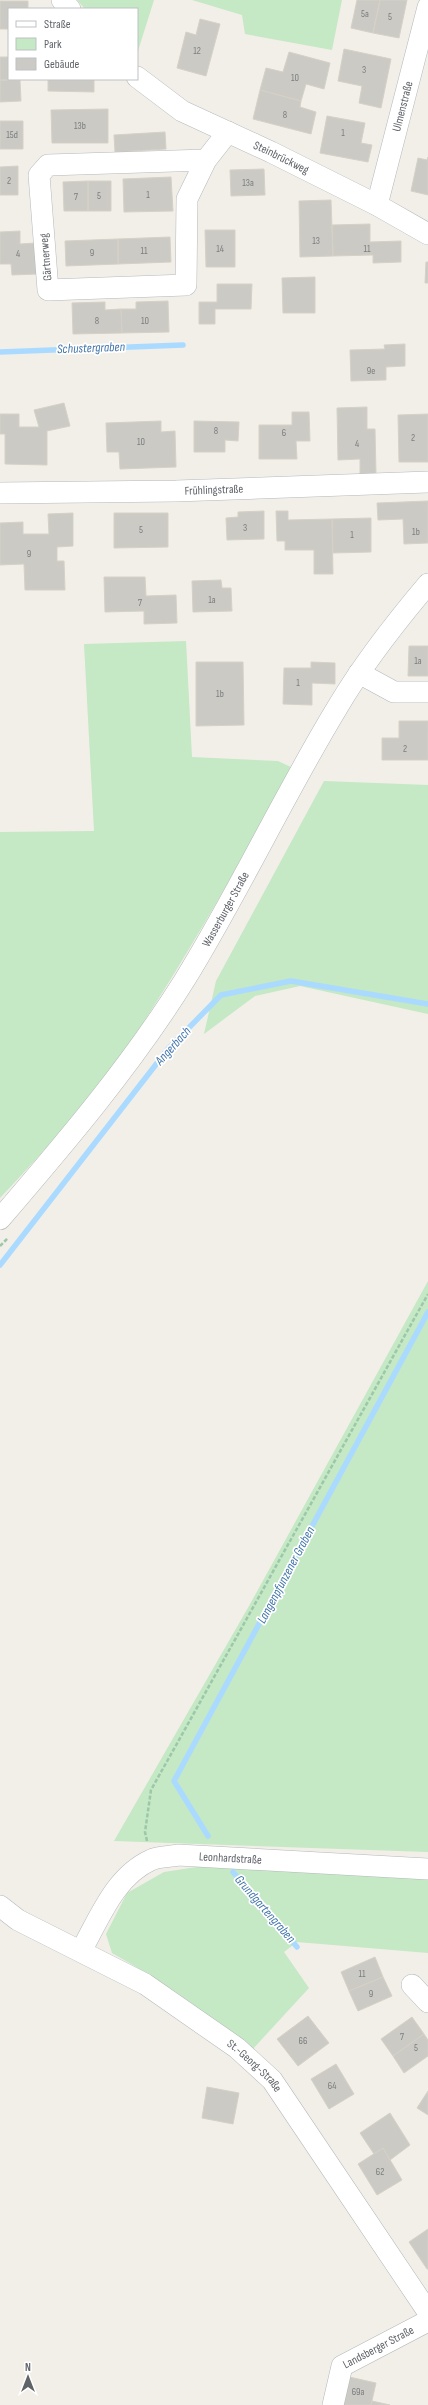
<svg xmlns="http://www.w3.org/2000/svg" width="428" height="2405" viewBox="0 0 428 2405" font-family="'Sofia Sans Condensed',sans-serif">
<rect width="100%" height="100%" fill="#f1efe8"/>
<path fill="#c5e8c5" d="M77,0H154L137,54V9H85Z
M192,0H342L332,50L245,34L242,15Z
M186,641L192,757L278,761L293,768C241,860 190,952 132,1040C94,1097 47,1148 0,1198V832L94,831L84,644Z
M324,781L428,785V1014L300,986L255,996L204,1034L216,981Z
M428,1281V1852L114,1841L249,1606Z
M203,1866L428,1878V1953L297,1942L284,1952L309,1988L251,2051C206,2011 165,1983 112,1953L106,1934L127,1893L164,1872Z"/>
<g fill="none" stroke-linecap="round" stroke-linejoin="round">
<path stroke="#aadaff" stroke-width="5.5" d="M0,352L183,345
M0,1265L168,1049L221,995L291,981L428,1004
M208,1836L174,1781L428,1312
M233,1872L297,1947"/>
</g>
<path fill="#cccac5" stroke="#d6d1c6" d="M357,0H380L373,33L351,28Z
M380,0H407L399,38L373,33Z
M0,1H28V9H9V29H0Z
M200,19L220,24L206,76L177,68L186,32L196,35Z
M344,49L391,59L381,108L359,103L362,86L338,81Z
M289,52L330,63L324,89L306,84L301,101L260,90L266,68L283,72Z
M0,57H9V79L20,80H0Z
M48,79H94V92L48,91Z
M0,80H20L21,101L0,102Z
M260,90L301,101L300,107L316,112L311,134L253,119Z
M108,109V143H52L51,110Z
M327,116L365,123L361,143L372,145L368,162L320,153Z
M0,121H23V149H0Z
M165,132L166,149L115,152L114,135Z
M428,157V195L411,191L418,158L427,160Z
M18,166V195H0V167Z
M264,169L265,195L231,196L230,170Z
M171,177L173,211L124,212L123,179Z
M88,181H111V211H88Z
M88,181V211H64L63,182Z
M331,200L333,256L300,257L299,201Z
M370,224V242L401,241V262L373,263V255L333,256L332,225Z
M205,230H235V267H206Z
M20,231V244L35,243L37,274L12,275L11,264H0V232Z
M170,237L171,262L118,264V239Z
M118,239V264L66,266L65,241Z
M426,262H428V283H425Z
M315,277V313H283L282,278Z
M217,284H252L251,309H215V324H199V302H217Z
M168,301L169,332L122,333L121,309H136V302Z
M105,302V310L121,309L122,333L73,334L72,303Z
M405,344V366L386,367V380L351,381L350,350L385,349L384,345Z
M64,403L70,426L47,431V465L5,464V434H0V414H19V427H39L34,410Z
M367,407V429H375L376,474H360V459L338,460L337,408Z
M292,412H309L310,441H296L297,459H259V425H292Z
M428,414V462H399L398,415Z
M161,421V432L175,431L176,467L120,469L119,452H107L106,423Z
M194,421L239,422L238,441L225,440V452H194Z
M428,501V543L404,544L403,519L378,520L377,503Z
M264,511V539L227,540L226,518L238,517V512Z
M276,511H288V520L332,519L333,574H314V550H285V541H277Z
M73,513V546L57,547V561H64L65,590H25L24,564L0,565V523L23,522V534H49L48,514Z
M114,513H168V547L114,548Z
M371,518V552L333,553L332,519Z
M104,577H145L146,596L176,595L177,623L144,624V611L105,612Z
M221,580L222,588H231L232,611L193,612L192,581Z
M409,646H428V676H408Z
M196,662H243L244,725L196,726Z
M311,662L335,663V684L312,683V705L283,704L284,668H311Z
M399,721H428V760H382V738H399Z
M375,1957L383,1977L349,1991L341,1972Z
M383,1977L392,1996L358,2011L349,1991Z
M308,2016L329,2043L298,2066L277,2039Z
M412,2017L424,2034L393,2056L381,2039Z
M424,2034L428,2040V2056L404,2073L393,2056Z
M336,2064L354,2094L329,2109L311,2079Z
M207,2087L239,2093L233,2124L202,2118Z
M428,2091V2115L417,2108Z
M390,2113L410,2145L390,2160L383,2148L374,2154L360,2133Z
M383,2148L402,2180L377,2195L358,2164Z
M428,2229V2269H427L409,2242Z
M345,2376L376,2383L371,2405H338Z
M372,2401L390,2405H371Z"/>
<g fill="none" stroke-linecap="round" stroke-linejoin="round">
<defs>
<g id="minor">
<path d="M62,0L70,9"/>
<path id="s1" d="M137,77L182,111L271,152L377,205L428,234"/>
<path d="M206,160L187,199L186,285L48,290L39,175L48,165L206,160L228,132"/>
<path id="s2" d="M377,205L428,7"/>
<path id="s3" d="M0,493L176,491L428,482"/>
<path d="M359,673L394,692H428"/>
<path id="s4" d="M0,1219C66,1142 130,1067 184,981C239,892 283,797 337,708C363,664 395,623 428,584"/>
<path id="s5" d="M0,1906L18,1920L145,1984L237,2048L272,2080L428,2312"/>
<path id="s6" d="M81,1951C99,1919 115,1876 151,1860C159,1856 170,1857 178,1855L428,1869"/>
<path d="M412,1985L428,2002"/>
<path id="s7" d="M333,2405L342,2366L428,2321"/>
</g>
</defs>
<use href="#minor" stroke="#b5b8bc" stroke-width="22"/>
<path stroke="#9cc7a9" stroke-width="2.5" stroke-dasharray="4 2" stroke-linecap="butt" d="M0,1246L8,1238
M147,1841L145,1832L151,1790L428,1294"/>
<use href="#minor" stroke="#fff" stroke-width="21"/>
</g>
<g text-anchor="middle" dominant-baseline="central" stroke-width="3.5" stroke-linejoin="round" paint-order="stroke">
<g font-size="10" fill="#7a7d7f">
<text x="365" y="14">5a</text>
<text x="390" y="17">5</text>
<text x="197" y="51">12</text>
<text x="364" y="70">3</text>
<text x="295" y="78">10</text>
<text x="285" y="115">8</text>
<text x="80" y="126">13b</text>
<text x="343" y="133">1</text>
<text x="12" y="135">15d</text>
<text x="9" y="181">2</text>
<text x="248" y="183">13a</text>
<text x="148" y="195">1</text>
<text x="99" y="196">5</text>
<text x="76" y="197">7</text>
<text x="316" y="241">13</text>
<text x="220" y="249">14</text>
<text x="367" y="249">11</text>
<text x="144" y="251">11</text>
<text x="92" y="253">9</text>
<text x="18" y="254">4</text>
<text x="97" y="321">8</text>
<text x="145" y="321">10</text>
<text x="371" y="371">9e</text>
<text x="216" y="431">8</text>
<text x="284" y="433">6</text>
<text x="413" y="438">2</text>
<text x="141" y="442">10</text>
<text x="357" y="444">4</text>
<text x="245" y="528">3</text>
<text x="141" y="530">5</text>
<text x="416" y="532">1b</text>
<text x="352" y="535">1</text>
<text x="29" y="554">9</text>
<text x="212" y="600">1a</text>
<text x="140" y="603">7</text>
<text x="418" y="661">1a</text>
<text x="298" y="683">1</text>
<text x="220" y="694">1b</text>
<text x="405" y="749">2</text>
<text x="362" y="1974">11</text>
<text x="371" y="1994">9</text>
<text x="402" y="2037">7</text>
<text x="303" y="2041">66</text>
<text x="416" y="2048">5</text>
<text x="332" y="2086">64</text>
<text x="380" y="2172">62</text>
<text x="358" y="2392">69a</text>
</g>
<g font-size="12" fill="#5f6368" stroke="#fff">
<text stroke="none"><textPath href="#s2" startOffset="102">Ulmenstraße</textPath></text>
<text stroke="none"><textPath href="#s1" startOffset="166">Steinbrückweg</textPath></text>
<text transform="translate(46 257) rotate(-95)">Gärtnerweg</text>
<text stroke="none"><textPath href="#s3" startOffset="214">Frühlingstraße</textPath></text>
<text stroke="none"><textPath href="#s4" startOffset="384">Wasserburger Straße</textPath></text>
<text stroke="none"><textPath href="#s6" startOffset="197">Leonhardstraße</textPath></text>
<text stroke="none"><textPath href="#s5" startOffset="302">St.-Georg-Straße</textPath></text>
<text stroke="none"><textPath href="#s7" startOffset="81">Landsberger Straße</textPath></text>
</g>
<g font-size="13" font-style="italic" fill="#4174aa" stroke="#fff">
<text transform="translate(91 348) rotate(-2)">Schustergraben</text>
<text transform="translate(173 1046) rotate(-48)">Angerbach</text>
<text transform="translate(286 1575) rotate(-62)">Langenpfunzener Graben</text>
<text transform="translate(265 1909) rotate(49)">Grundgartengraben</text>
</g>
</g>
<rect x="8" y="8" width="130" height="72" fill="#ffffff" stroke="#bfc1c3"/>
<rect x="16" y="21" width="20" height="6" fill="#ffffff" stroke="#bfc1c3"/>
<text x="44" y="28" font-size="12" fill="#5f6368">Straße</text>
<rect x="16" y="38" width="20" height="12" fill="#c5e8c5" stroke="#bfc1c3"/>
<text x="44" y="48" font-size="12" fill="#5f6368">Park</text>
<rect x="16" y="58" width="20" height="12" fill="#cccac5" stroke="#bfc1c3"/>
<text x="44" y="68" font-size="12" fill="#5f6368">Gebäude</text>
<g transform="translate(28 2377)" stroke="#ffffff" stroke-width="3" paint-order="stroke">
<path d="M0-3L7 15L0 10L-7 15Z" fill="#5f6368"/>
<text y="-6" font-size="11" font-weight="bold" text-anchor="middle" fill="#5f6368">N</text>
</g>
</svg>
